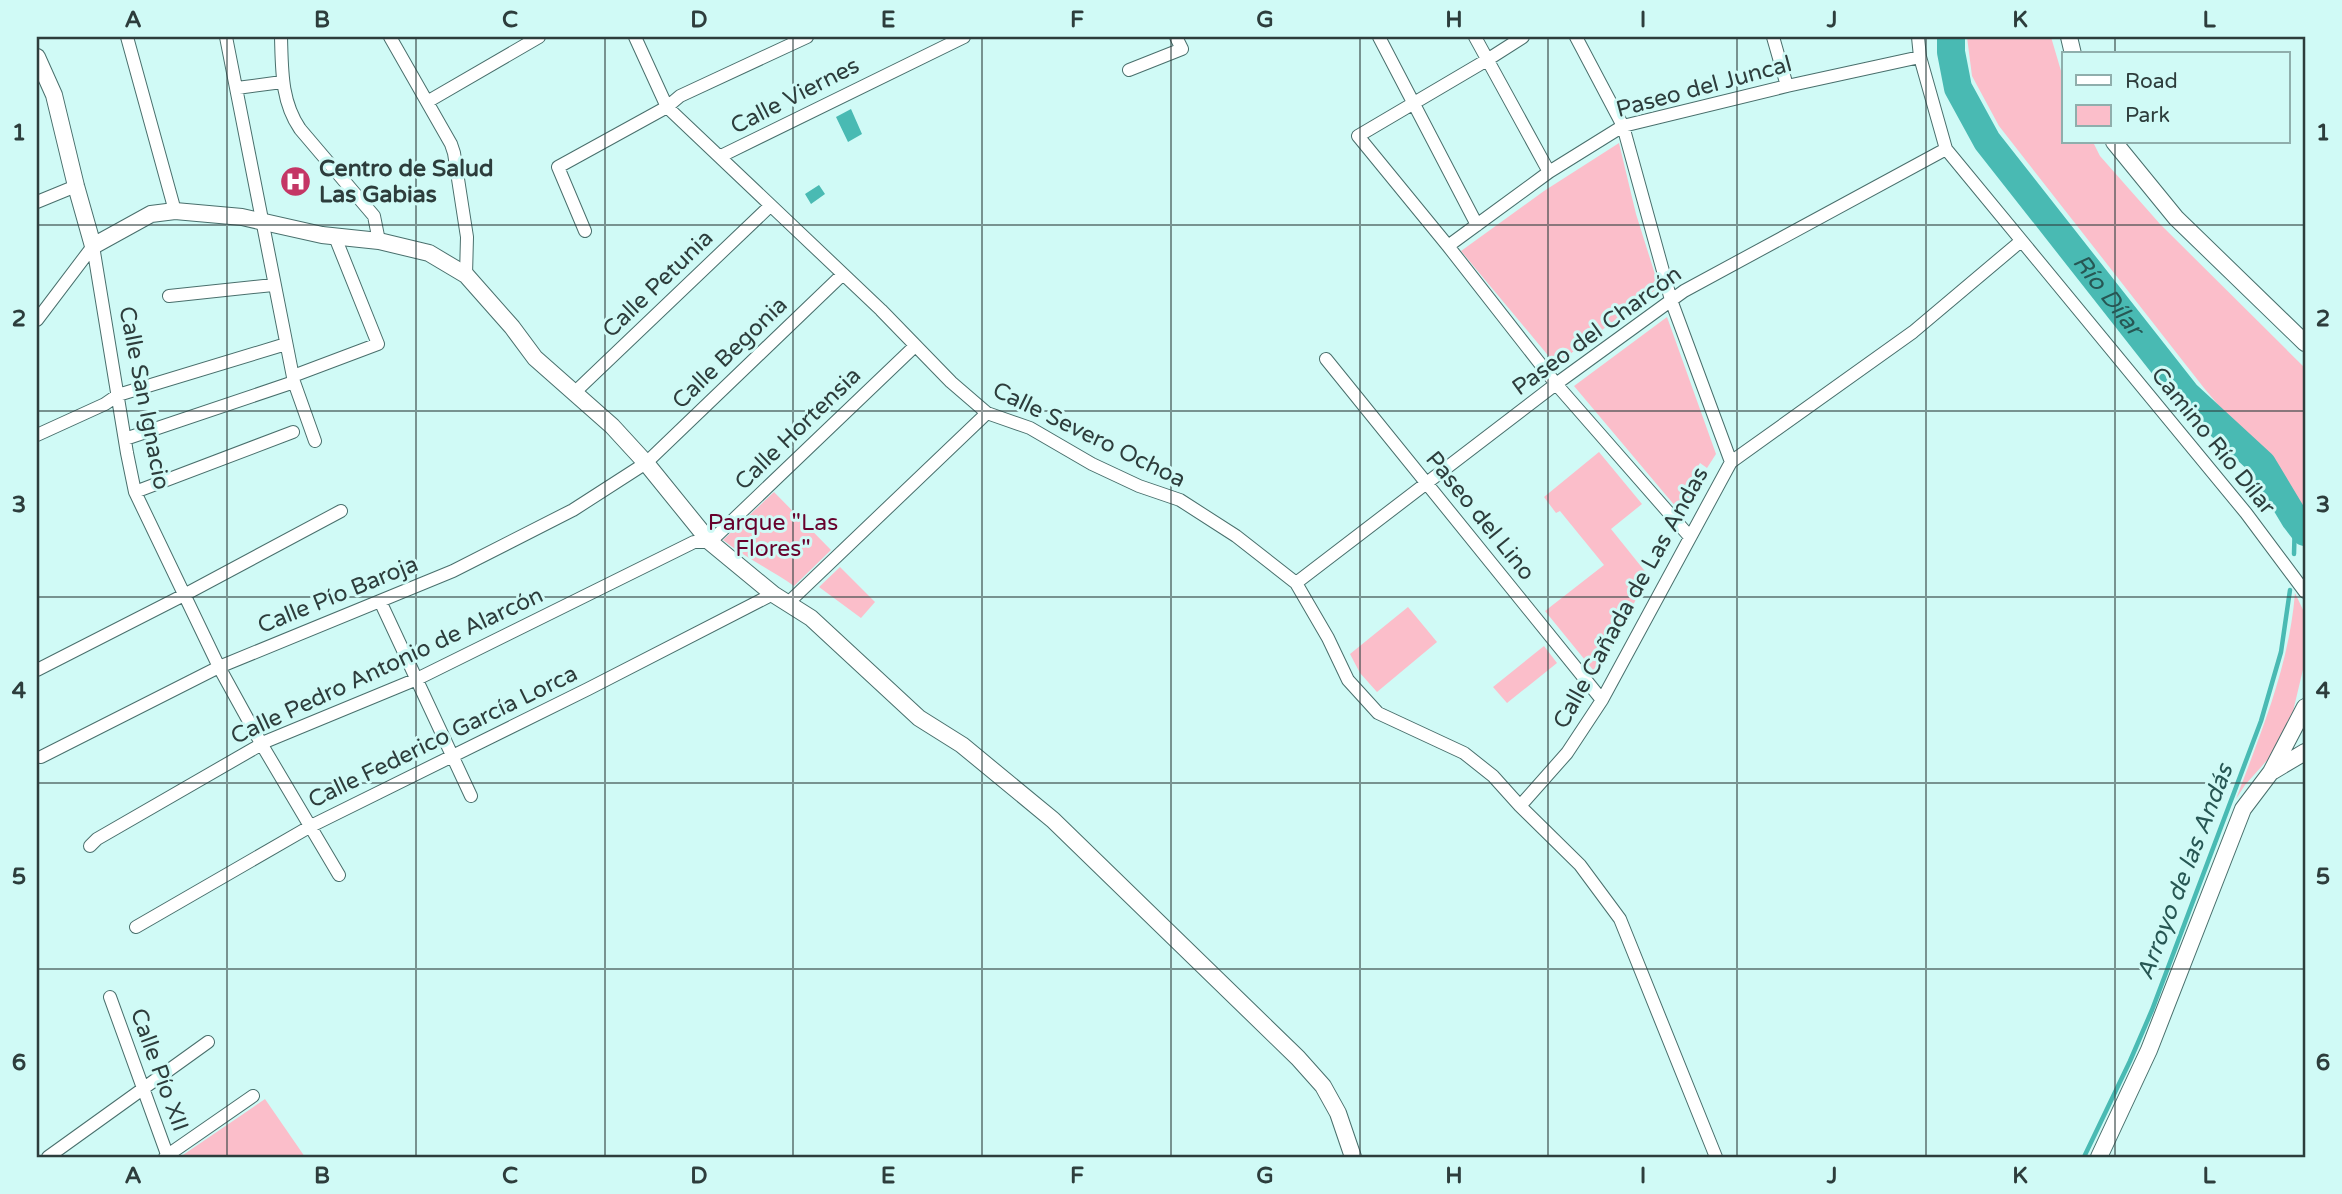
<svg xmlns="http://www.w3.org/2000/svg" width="2342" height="1194" viewBox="0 0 2342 1194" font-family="'Varela Round',sans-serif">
<rect width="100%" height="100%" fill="#d0faf6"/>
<path fill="#fbbeca" d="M1967,37H2051L2064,81V142H2093L2100,156L2160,224L2305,368V508L2204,388L1999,126L1972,76Z
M1619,143L1636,214L1659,287L1598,333L1593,327L1579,337L1583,344L1556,365L1461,251L1544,191Z
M1667,317L1716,454L1707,468L1700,463L1691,478L1698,483L1681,513L1574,386Z
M1599,452L1642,504L1611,529L1648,575L1598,676L1545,611L1604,565L1560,511L1556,513L1544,497Z
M774,492L831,550L794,586C771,570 746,558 723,540Z
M840,567L875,602L861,618L819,587Z
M2295,593L2305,614V661L2291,720L2270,757L2245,785L2236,799C2262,730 2289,666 2295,593Z
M1408,607L1437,642L1377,692L1360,673L1350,654Z
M1544,646L1557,663L1507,703L1493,687Z
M265,1099L305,1157H180Z"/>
<path fill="#49bab3" d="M851,109L862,134L848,142L836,117Z
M819,185L825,194L811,204L805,194Z"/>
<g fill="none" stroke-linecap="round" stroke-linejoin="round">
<path stroke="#49bab3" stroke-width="4.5" d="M2294,554L2295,519
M2084,1157L2130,1061L2152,1010L2261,721L2281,652L2290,590"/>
<path stroke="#49bab3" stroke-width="28" id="s1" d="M1951,37V52L1958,88L1987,141L2186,394L2262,464L2295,519L2305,532"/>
<defs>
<path id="minor" d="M127,37L175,211
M226,37L294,382L315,441
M281,37C282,70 281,101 300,129L374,216L379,241
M390,37L451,144L454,153L467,237L466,275
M635,37L667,107L881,310L951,382L987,413L1030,428L1092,464L1139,486L1180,500L1236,536L1296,583L1328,638L1348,680L1378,713L1464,753L1493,776L1520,806L1580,865L1620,919L1716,1157
M1379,37L1477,225
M1475,37L1549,172
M1523,37L1487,60L1358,136L1448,246L1556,384L1690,537
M1576,37L1623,126L1671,300L1731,462
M1773,37L1787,86
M1918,37L1920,57L1946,149L2246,513L2305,592
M1129,70L1182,49L1176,37
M237,88L282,82
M427,102L539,37
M721,156L964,37
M37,202L76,186
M585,231L558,167L667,107L680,96L807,37
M93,246L127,453L135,492L219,667L262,745L339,875
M1448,246L1549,172L1623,126L1787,86L1920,57
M169,296L273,285
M37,320L93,246
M1326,359L1602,700
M293,376L378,344L335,237
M574,393L770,206
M37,435L105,404L118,395L286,344
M125,439L294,382
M135,492L293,432
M1296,583L1556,384L1684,291L1946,149
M380,601L471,796
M788,603L987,413
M37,670L184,595L341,511
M41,757L219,667L453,571L573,510L646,463L843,274
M1520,806L1567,753L1602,700L1731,462L1913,332L2021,241
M90,846L97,839L267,741L417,679L694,542H710L915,346
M136,927L311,826L588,689L773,594
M110,997L168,1157
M48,1157L208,1042
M165,1157L253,1096"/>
<path id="tertiary" d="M2069,37L2073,54
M37,57L54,95L76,186L93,246L151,214L175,211L242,217L322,235L379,241L429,253L466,275L512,327L535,358L612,426L646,463L710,542L773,594L811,618L919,718L962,745L1053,820L1298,1058L1323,1086L1338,1113L1353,1157
M2114,142L2176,218L2305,343
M2273,771L2305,752
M2099,1157L2149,1050L2243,809L2271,772L2305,707"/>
</defs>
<use href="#minor" stroke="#496f6c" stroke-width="14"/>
<use href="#tertiary" stroke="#496f6c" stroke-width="18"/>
<use href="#minor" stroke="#fff" stroke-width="12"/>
<use href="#tertiary" stroke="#fff" stroke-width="16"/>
</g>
<path fill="none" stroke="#2d3d3c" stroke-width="2" stroke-opacity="0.55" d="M227,37V1157M416,37V1157M605,37V1157M793,37V1157M982,37V1157M1171,37V1157M1360,37V1157M1548,37V1157M1737,37V1157M1926,37V1157M2115,37V54M2115,142V1157M37,225H2305M37,411H2305M37,597H2305M37,783H2305M37,969H2305"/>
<defs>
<symbol id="hospital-disc" viewBox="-11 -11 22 22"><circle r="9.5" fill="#c43665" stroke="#d0faf6"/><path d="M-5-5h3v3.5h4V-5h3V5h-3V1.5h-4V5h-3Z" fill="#fff"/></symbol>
</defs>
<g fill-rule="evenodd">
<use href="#hospital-disc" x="278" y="164" width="35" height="35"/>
</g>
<g text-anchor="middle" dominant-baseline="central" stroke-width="6" stroke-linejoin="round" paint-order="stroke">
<g font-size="23" fill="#2d3d3c" stroke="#d0faf6">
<text transform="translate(1704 87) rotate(-15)">Paseo del Juncal</text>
<text transform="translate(795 96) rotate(-27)">Calle Viernes</text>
<text transform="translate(658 284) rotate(-44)">Calle Petunia</text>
<text transform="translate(1597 331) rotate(-36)">Paseo del Charcón</text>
<text transform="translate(730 353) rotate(-44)">Calle Begonia</text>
<text transform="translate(144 398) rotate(79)">Calle San Ignacio</text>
<text transform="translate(798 429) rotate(-44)">Calle Hortensia</text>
<text transform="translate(1089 435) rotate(26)">Calle Severo Ochoa</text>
<text transform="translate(2213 441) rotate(51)">Camino Río Dílar</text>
<text transform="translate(1480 516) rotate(51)">Paseo del Lino</text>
<text transform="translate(338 595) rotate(-22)">Calle Pío Baroja</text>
<text transform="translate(1631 598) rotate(-61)">Calle Cañada de Las Andas</text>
<text transform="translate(387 666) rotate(-25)">Calle Pedro Antonio de Alarcón</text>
<text transform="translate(443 737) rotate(-26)">Calle Federico García Lorca</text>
<text transform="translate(159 1070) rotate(70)">Calle Pío XII</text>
</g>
<g font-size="23" font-weight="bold" fill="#2d3d3c" stroke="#d0faf6" text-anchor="start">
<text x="319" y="169">Centro de Salud<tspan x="319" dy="26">Las Gabias</tspan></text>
</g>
<g font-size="23" fill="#67012c" stroke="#d0faf6">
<text x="773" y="523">Parque "Las<tspan x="773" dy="26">Flores"</tspan></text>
</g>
<g font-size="24" font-style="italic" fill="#275754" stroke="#d0faf6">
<text stroke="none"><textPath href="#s1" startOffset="308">Río Dílar</textPath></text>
<text transform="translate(2185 872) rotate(-69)">Arroyo de las Andás</text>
</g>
</g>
<rect width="2342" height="1194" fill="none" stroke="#d0faf6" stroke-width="77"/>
<rect x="2062" y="52" width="228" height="91" fill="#d0faf6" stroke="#8faeac" stroke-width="2"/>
<rect x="2076" y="75" width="35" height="10" fill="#ffffff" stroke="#8faeac" stroke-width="2"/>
<text x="2125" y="88" font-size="21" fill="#2d3d3c">Road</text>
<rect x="2076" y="105" width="35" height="21" fill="#fbbeca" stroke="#8faeac" stroke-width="2"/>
<text x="2125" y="122" font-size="21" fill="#2d3d3c">Park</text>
<rect x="38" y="38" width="2266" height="1118" fill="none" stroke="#2d3d3c" stroke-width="2.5"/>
<g font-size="23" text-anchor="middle" font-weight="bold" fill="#2d3d3c">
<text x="133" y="27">A</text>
<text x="322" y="27">B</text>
<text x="510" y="27">C</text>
<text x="699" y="27">D</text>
<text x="888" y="27">E</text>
<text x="1077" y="27">F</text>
<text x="1265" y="27">G</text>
<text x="1454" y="27">H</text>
<text x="1643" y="27">I</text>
<text x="1832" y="27">J</text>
<text x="2020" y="27">K</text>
<text x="2209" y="27">L</text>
<text x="19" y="140">1</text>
<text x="2323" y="140">1</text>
<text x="19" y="326">2</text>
<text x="2323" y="326">2</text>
<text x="19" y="512">3</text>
<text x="2323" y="512">3</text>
<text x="19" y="698">4</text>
<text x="2323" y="698">4</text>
<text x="19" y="884">5</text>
<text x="2323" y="884">5</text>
<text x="19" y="1070">6</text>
<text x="2323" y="1070">6</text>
<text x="133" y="1183">A</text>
<text x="322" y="1183">B</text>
<text x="510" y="1183">C</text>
<text x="699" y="1183">D</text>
<text x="888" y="1183">E</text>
<text x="1077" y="1183">F</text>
<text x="1265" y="1183">G</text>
<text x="1454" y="1183">H</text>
<text x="1643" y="1183">I</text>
<text x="1832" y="1183">J</text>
<text x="2020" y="1183">K</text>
<text x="2209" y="1183">L</text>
</g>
</svg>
